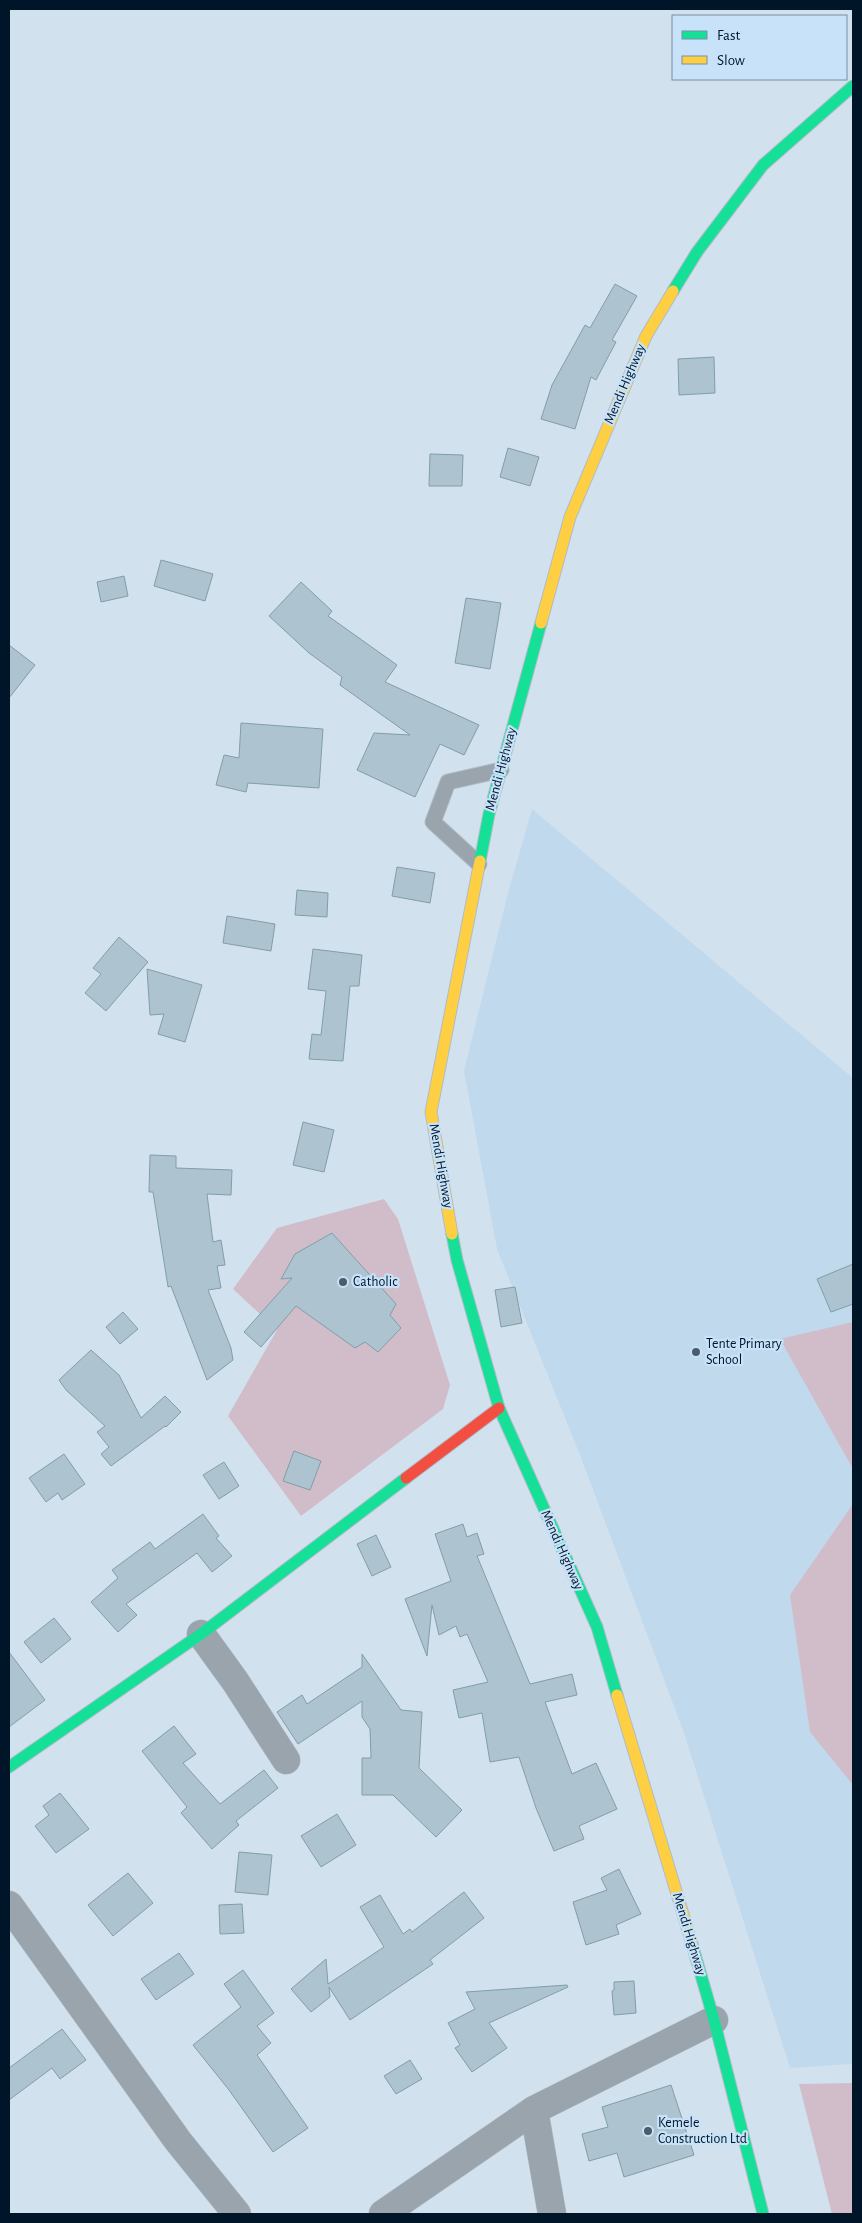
<svg xmlns="http://www.w3.org/2000/svg" width="862" height="2223" viewBox="0 0 862 2223" font-family="'Alegreya Sans',sans-serif">
<rect width="100%" height="100%" fill="#d2e1ee"/>
<path fill="#c1d9ec" d="M532,809L853,1078V2064L790,2068L684,1733L580,1455L497,1249L464,1071L508,893Z"/>
<path fill="#d1bcc9" d="M384,1199L398,1219L450,1385L443,1409L301,1516L228,1416L277,1330L233,1289L277,1228Z
M853,1322V1469L780,1339Z
M853,1504V1785L810,1732L790,1595Z
M853,2083V2214H832L799,2084Z"/>
<path fill="#adc3cf" stroke="#809eaa" d="M615,284L637,296L612,340L616,342L596,380L591,377L575,429L541,419L552,385L585,325L590,328Z
M714,357L715,393L679,395L678,359Z
M508,448L539,457L530,486L500,477Z
M430,454L463,455L462,486H429Z
M161,560L213,574L205,601L154,586Z
M124,576L128,596L101,602L97,582Z
M301,582L332,611L328,616L397,665L385,682L479,725L464,755L440,744L415,797L357,770L374,733L410,735L340,685L342,677L309,653L269,616Z
M466,598L501,603L490,669L455,663Z
M9,645L35,665L9,698Z
M241,723L323,729L319,788L248,783L246,792L216,785L224,755L239,758Z
M397,867L435,873L430,903L392,896Z
M297,890L328,893L327,917L295,915Z
M227,916L275,924L271,951L223,943Z
M119,937L148,962L106,1011L85,993L101,974L93,968Z
M313,949L362,955L359,986H350L343,1061L309,1059L312,1034L321,1035L326,991L308,989Z
M147,969L202,985L185,1042L158,1034L164,1014L150,1015Z
M303,1122L334,1130L324,1172L293,1165Z
M150,1155L176,1156V1168L232,1170L231,1195L207,1194L213,1242L221,1240L225,1265L217,1266L221,1288L208,1290L231,1348L233,1360L207,1380L171,1286L168,1287L153,1192H149Z
M332,1233L396,1304L390,1315L401,1328L378,1352L365,1342L355,1348L296,1306L261,1347L244,1332L292,1278L281,1279L295,1254Z
M853,1264V1304L831,1312L817,1279Z
M515,1287L522,1323L501,1327L495,1290Z
M123,1312L138,1329L120,1344L106,1327Z
M91,1350L119,1375L141,1418L165,1396L181,1412L166,1427L165,1426L111,1466L101,1454L109,1447L97,1432L105,1426L66,1390L59,1380Z
M294,1451L321,1461L310,1490L283,1481Z
M64,1454L85,1484L62,1500L58,1493L46,1502L29,1478Z
M224,1462L239,1486L219,1499L203,1475Z
M203,1514L219,1536L216,1538L232,1556L212,1572L197,1553L126,1604L137,1615L118,1632L91,1602L118,1578L112,1570L150,1542L155,1549Z
M463,1524L467,1537L477,1533L484,1554L477,1556L530,1684L572,1674L577,1695L545,1702L572,1774L596,1763L617,1809L579,1826L584,1839L554,1851L536,1808L519,1757L490,1762L482,1713L459,1718L453,1690L488,1682L467,1634L460,1637L456,1626L439,1635L432,1605L427,1656L405,1599L451,1581L435,1534Z
M376,1535L391,1567L372,1576L357,1544Z
M54,1618L71,1639L41,1663L24,1642Z
M9,1652L45,1700L9,1727Z
M362,1654L401,1710L422,1712L419,1768L462,1810L436,1837L393,1795H362V1758H371L370,1729L362,1717V1701L298,1744L277,1712L302,1695L307,1704L362,1667Z
M174,1726L196,1754L183,1763L220,1804L264,1770L278,1788L236,1821L239,1825L212,1849L181,1813L187,1807L142,1751Z
M60,1793L89,1829L56,1853L35,1826L49,1815L43,1806Z
M337,1814L356,1845L321,1867L301,1836Z
M239,1852L272,1855L268,1895L235,1892Z
M619,1869L641,1914L616,1925L619,1934L586,1945L573,1902L607,1890L601,1878Z
M128,1873L153,1903L113,1936L88,1905Z
M464,1892L484,1918L430,1960L433,1964L350,2020L329,1987L330,1997L311,2012L291,1989L326,1959L328,1984L384,1947L360,1907L380,1895L403,1934L410,1929L412,1932Z
M242,1904L244,1933L220,1934L219,1905Z
M179,1953L194,1974L156,2000L141,1979Z
M243,1970L274,2013L257,2026L271,2043L257,2055L308,2128L273,2152L229,2090L193,2045L241,2007L224,1984Z
M634,1981L636,2013L614,2015L612,1991L614,1990V1982Z
M567,1985L568,1987L489,2023L507,2048L472,2072L455,2048L460,2045L448,2023L475,2009L466,1992Z
M62,2029L86,2060L60,2079L52,2068L9,2100V2068Z
M410,2060L422,2079L396,2094L384,2076Z
M671,2085L694,2155L624,2177L617,2153L589,2161L582,2134L608,2127L602,2107Z"/>
<g fill="none" stroke-linecap="round" stroke-linejoin="round">
<defs>
<path id="lane" d="M479,864L433,822L448,782L501,770"/>
<path id="street" d="M201,1634L235,1681L286,1760
M9,1905L178,2141L237,2214
M534,2110L552,2214
M383,2214L534,2110L714,2020"/>
<path id="fast" d="M673,291L697,252L763,165L853,86
M480,861L489,814L541,623
M452,1234L457,1260L499,1408L597,1627L617,1695
M9,1767L201,1634L406,1478
M692,1944L714,2020L763,2214"/>
<path id="slow" d="M541,623L570,517L646,336L673,291
M452,1234L431,1112L480,861
M617,1695L692,1944"/>
<path id="jam" d="M406,1478L499,1408"/>
</defs>
<use href="#lane" stroke="#afbcc8" stroke-width="17"/>
<use href="#street" stroke="#afbcc8" stroke-width="29"/>
<use href="#fast" stroke="#afbcc8" stroke-width="13"/>
<use href="#slow" stroke="#afbcc8" stroke-width="13"/>
<use href="#jam" stroke="#afbcc8" stroke-width="13"/>
<use href="#lane" stroke="#99a4ad" stroke-width="15"/>
<use href="#street" stroke="#99a4ad" stroke-width="28"/>
<use href="#fast" stroke="#16e098" stroke-width="11"/>
<use href="#slow" stroke="#ffcf43" stroke-width="11"/>
<use href="#jam" stroke="#f24e42" stroke-width="11"/>
</g>
<g fill="#4a5c6d" stroke="#c7e2f9" stroke-width="2">
<circle cx="343" cy="1282" r="5"/>
<circle cx="696" cy="1352" r="5"/>
<circle cx="648" cy="2131" r="5"/>
</g>
<g text-anchor="middle" dominant-baseline="central" stroke-width="4.5" stroke-linejoin="round" paint-order="stroke">
<g font-size="14" fill="#001528" stroke="#c7e2f9">
<text transform="translate(625 384) rotate(-67)">Mendi Highway</text>
<text transform="translate(501 769) rotate(-75)">Mendi Highway</text>
<text transform="translate(441 1166) rotate(80)">Mendi Highway</text>
<text transform="translate(562 1550) rotate(66)">Mendi Highway</text>
<text transform="translate(689 1934) rotate(73)">Mendi Highway</text>
</g>
<g font-size="14" fill="#001528" stroke="#c7e2f9" text-anchor="start">
<text x="353" y="1282">Catholic</text>
<text x="706" y="1344">Tente Primary<tspan x="706" dy="16">School</tspan></text>
<text x="658" y="2123">Kemele<tspan x="658" dy="16">Construction Ltd</tspan></text>
</g>
</g>
<rect width="862" height="2223" fill="none" stroke="#001528" stroke-width="20"/>
<rect x="672" y="15" width="175" height="65" fill="#c7e2f9" stroke="#7790a5"/>
<rect x="682" y="31" width="25" height="8" fill="#16e098" stroke="#7790a5"/>
<text x="717" y="40" font-size="15" fill="#001528">Fast</text>
<rect x="682" y="56" width="25" height="8" fill="#ffcf43" stroke="#7790a5"/>
<text x="717" y="65" font-size="15" fill="#001528">Slow</text>
</svg>
